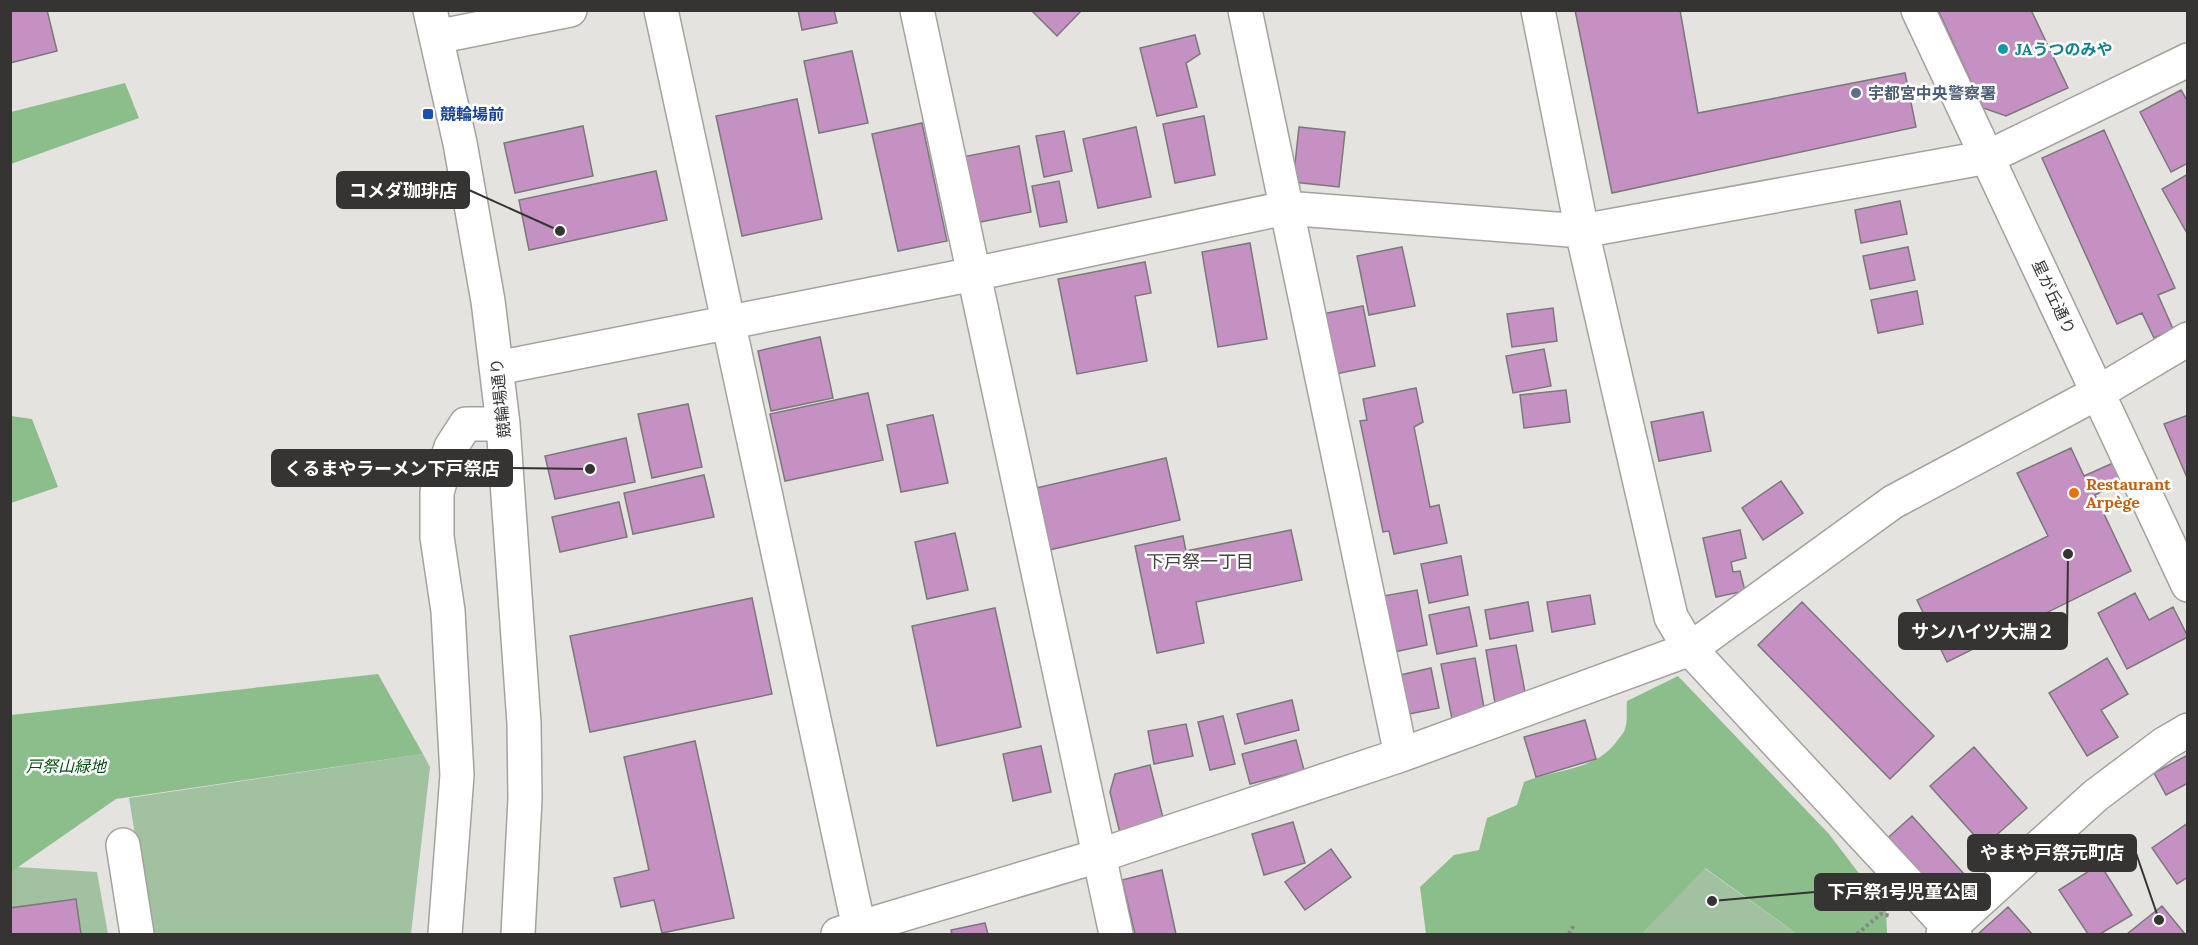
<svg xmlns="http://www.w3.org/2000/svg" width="2198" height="945" viewBox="0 0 2198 945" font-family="Lora,'Noto Sans JP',serif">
<rect width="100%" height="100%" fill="#e5e3df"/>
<path fill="#a1c1a0" d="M423,754L430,767L411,934H151L129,798Z
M18,867L97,872L108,934H11L10,872Z
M1704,868L1797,934H1642Z"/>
<path fill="#8bbe8b" d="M125,83L139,118L11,164V112Z
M11,416L32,419L58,487L11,503Z
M378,674L423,754L116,799L11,872V715Z
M1678,676L1829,834L1886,909L1887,934H1797L1705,868L1642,934H1426L1420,887L1454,855L1479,850L1487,818L1517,805L1524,782C1555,769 1596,771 1617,741C1619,738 1624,733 1625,729C1628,721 1626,709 1627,701Z"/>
<path fill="#c491c2" stroke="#7b787b" stroke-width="1.5" d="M10,10H47L57,51L10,63Z
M798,10H834L837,23L802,30Z
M1031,10H1082L1057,36Z
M1575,10H1680L1698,113L1905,73L1916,127L1612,193Z
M1938,10H2031L2068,88L2006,116L1983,108Z
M1195,35L1200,54L1186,63L1197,107L1157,116L1140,48Z
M852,51L868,123L819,133L804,61Z
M2181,90L2188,102V163L2171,172L2140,112Z
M797,99L822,219L742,236L716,116Z
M1204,116L1215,175L1175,183L1163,124Z
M922,123L947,241L898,251L872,134Z
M583,126L593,176L515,193L504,143Z
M1136,127L1151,197L1098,208L1083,139Z
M1299,127L1345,132L1339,187L1293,182Z
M2104,130L2175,288L2158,295L2173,329L2154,338L2142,313L2117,324L2042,158Z
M1064,131L1072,171L1044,177L1036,136Z
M1019,146L1031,212L970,224L957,158Z
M656,171L667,220L529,250L519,200Z
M2188,174V235L2162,189Z
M1059,181L1067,222L1040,227L1032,186Z
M1900,201L1907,234L1861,243L1855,210Z
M1250,243L1267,339L1218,347L1202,252Z
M1402,247L1415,306L1369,315L1357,256Z
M1908,247L1915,280L1870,289L1863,256Z
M1145,262L1151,293L1135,296L1147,361L1077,374L1058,279Z
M1917,291L1923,324L1878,333L1871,300Z
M1363,306L1375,366L1330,375L1317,315Z
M1553,308L1557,341L1512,347L1507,314Z
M820,337L833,398L771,411L758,351Z
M1544,349L1551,386L1513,393L1506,356Z
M1416,388L1423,422L1414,427L1430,507L1439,505L1447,543L1394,554L1389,531L1383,532L1360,421L1367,420L1363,399Z
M1566,390L1570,422L1524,428L1520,395Z
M868,393L883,460L785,481L770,414Z
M688,404L702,467L652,478L638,414Z
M1703,412L1711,451L1659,461L1651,422Z
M933,415L948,483L901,492L887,425Z
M2188,415V480L2164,424Z
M626,438L635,482L555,499L545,456Z
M2071,448L2084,476L2113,463L2123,481L2095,495L2131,571L1947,662L1917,600L2048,536L2017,473Z
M1166,458L1180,520L1049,550L1036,488Z
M704,475L714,517L633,534L624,493Z
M1781,481L1803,513L1763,540L1742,508Z
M619,502L627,537L560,552L552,517Z
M1291,530L1302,580L1196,602L1204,643L1157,653L1135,546L1183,536L1186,551Z
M1740,530L1746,558L1731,562L1733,572L1740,571L1745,591L1716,597L1703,538Z
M955,533L968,590L927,599L915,542Z
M1461,556L1468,595L1429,603L1421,564Z
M1417,590L1427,645L1394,652L1383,596Z
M2135,593L2149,620L2173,607L2188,637L2127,669L2098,613Z
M1590,595L1595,624L1552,632L1547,602Z
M752,598L772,694L590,732L570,636Z
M1528,602L1533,631L1490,639L1485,610Z
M1802,602L1934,736L1890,779L1758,645Z
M1469,607L1477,646L1437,654L1429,615Z
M995,608L1021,727L937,746L912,626Z
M1516,645L1526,697L1495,703L1486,650Z
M1475,658L1485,713L1452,719L1441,664Z
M2107,658L2128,694L2101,710L2118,737L2087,756L2049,693Z
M1431,668L1439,708L1399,716L1391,677Z
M1292,700L1299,730L1245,744L1237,714Z
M1223,716L1235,764L1210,770L1198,722Z
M1585,720L1596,759L1536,777L1524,737Z
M1186,724L1193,756L1154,764L1148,731Z
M1296,740L1304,770L1250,784L1242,754Z
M695,741L734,918L662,933L654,900L621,907L614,878L649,870L624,757Z
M1041,746L1051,792L1013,801L1003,754Z
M1974,747L2027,808L1984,846L1930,786Z
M2188,755V783L2166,795L2154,773Z
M1150,765L1164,822L1120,833L1110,792L1115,774Z
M1912,816L1964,874L1935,901L1882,843Z
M1293,822L1305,863L1264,875L1252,834Z
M2188,823V877L2177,884L2152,848Z
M1331,849L1351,877L1305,910L1285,882Z
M2100,864L2132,915L2100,934H2088L2059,890Z
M1162,870L1176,934H1135L1122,880Z
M76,899L81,934H10V908Z
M2162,906L2185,934H2127Z
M2008,907L2032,934H1978Z
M985,923L988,934H952L951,930Z"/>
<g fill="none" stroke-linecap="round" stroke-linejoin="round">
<defs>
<path id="minor" d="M430,10L460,143L488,301L503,424L524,723L525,799L518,934
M661,10L859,928
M917,10L1116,934
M1245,10L1401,755
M1538,10L1582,231L1671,617L1690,649L1955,934
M1918,10L2188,585
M436,37L570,10
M497,368L974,274L1285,208L1582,231L1988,157L2188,60
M123,845L137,934
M445,934L457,775L448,611L437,537V492L451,447L466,424H503
M838,934L1098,856L1401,755L1690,649L1893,502L2099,392L2188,339
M1943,934L2095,796L2164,744L2188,730"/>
</defs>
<use href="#minor" stroke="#a4a29e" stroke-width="36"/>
<path stroke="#888784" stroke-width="4" stroke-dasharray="3 3" stroke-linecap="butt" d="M1569,934L1574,925
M1857,934L1881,914L1891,916"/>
<use href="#minor" stroke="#fff" stroke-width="33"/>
</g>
<circle fill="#0f9aa8" stroke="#fff" stroke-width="2" cx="2003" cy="49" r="6"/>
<circle fill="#5c6f8a" stroke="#fff" stroke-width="2" cx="1856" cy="93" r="6"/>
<rect fill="#1a4fb4" stroke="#fff" stroke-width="2" x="422" y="108" width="12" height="12" rx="3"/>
<circle fill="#e8710a" stroke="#fff" stroke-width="2" cx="2074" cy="493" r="6"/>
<g text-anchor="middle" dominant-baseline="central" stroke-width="5" stroke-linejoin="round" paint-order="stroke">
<g font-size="16" font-weight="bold" fill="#0d838f" stroke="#fff" text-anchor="start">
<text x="2015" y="49">JAうつのみや</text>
</g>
<g font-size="16" font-weight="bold" fill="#4e5e75" stroke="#fff" text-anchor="start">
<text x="1868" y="93">宇都宮中央警察署</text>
</g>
<g font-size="16" font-weight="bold" fill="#164399" stroke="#fff" text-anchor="start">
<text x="440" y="114">競輪場前</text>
</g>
<g font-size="16" fill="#353432" stroke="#fff">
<text transform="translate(2054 297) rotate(65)">星が丘通り</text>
<text transform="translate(500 398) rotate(-96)">競輪場通り</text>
</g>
<g font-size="16" font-weight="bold" fill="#c56008" stroke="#fff" text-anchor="start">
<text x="2086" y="484">Restaurant<tspan x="2086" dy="18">Arpège</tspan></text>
</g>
<g font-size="16" font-style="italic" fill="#00510e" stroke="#fff">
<text x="66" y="766">戸祭山緑地</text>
</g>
<g font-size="18" fill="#43423f" stroke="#fff">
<text x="1200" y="561">下戸祭一丁目</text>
</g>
</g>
<path fill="none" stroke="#353432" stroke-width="2" d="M560 231L469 190M590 469L512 468M2068 554L2067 631M2159 920L2136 853M1712 901L1815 892"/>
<g fill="#353432" stroke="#fff" stroke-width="2">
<circle cx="560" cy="231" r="6"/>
<circle cx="590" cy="469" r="6"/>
<circle cx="2068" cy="554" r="6"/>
<circle cx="2159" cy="920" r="6"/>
<circle cx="1712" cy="901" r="6"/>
</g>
<g fill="#353432" stroke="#353432" stroke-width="2">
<rect x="337" y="172" width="132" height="36" rx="6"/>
<rect x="272" y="450" width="240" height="36" rx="6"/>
<rect x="1899" y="613" width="168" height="36" rx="6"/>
<rect x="1968" y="835" width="168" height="36" rx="6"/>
<rect x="1815" y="874" width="175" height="36" rx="6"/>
</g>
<g font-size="18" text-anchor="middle" font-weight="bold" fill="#fff">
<text x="403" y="197">コメダ珈琲店</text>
<text x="392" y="475">くるまやラーメン下戸祭店</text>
<text x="1983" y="638">サンハイツ大淵２</text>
<text x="2052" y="859">やまや戸祭元町店</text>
<text x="1903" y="898">下戸祭1号児童公園</text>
</g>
<rect width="2198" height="945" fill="none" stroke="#353432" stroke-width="24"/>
</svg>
